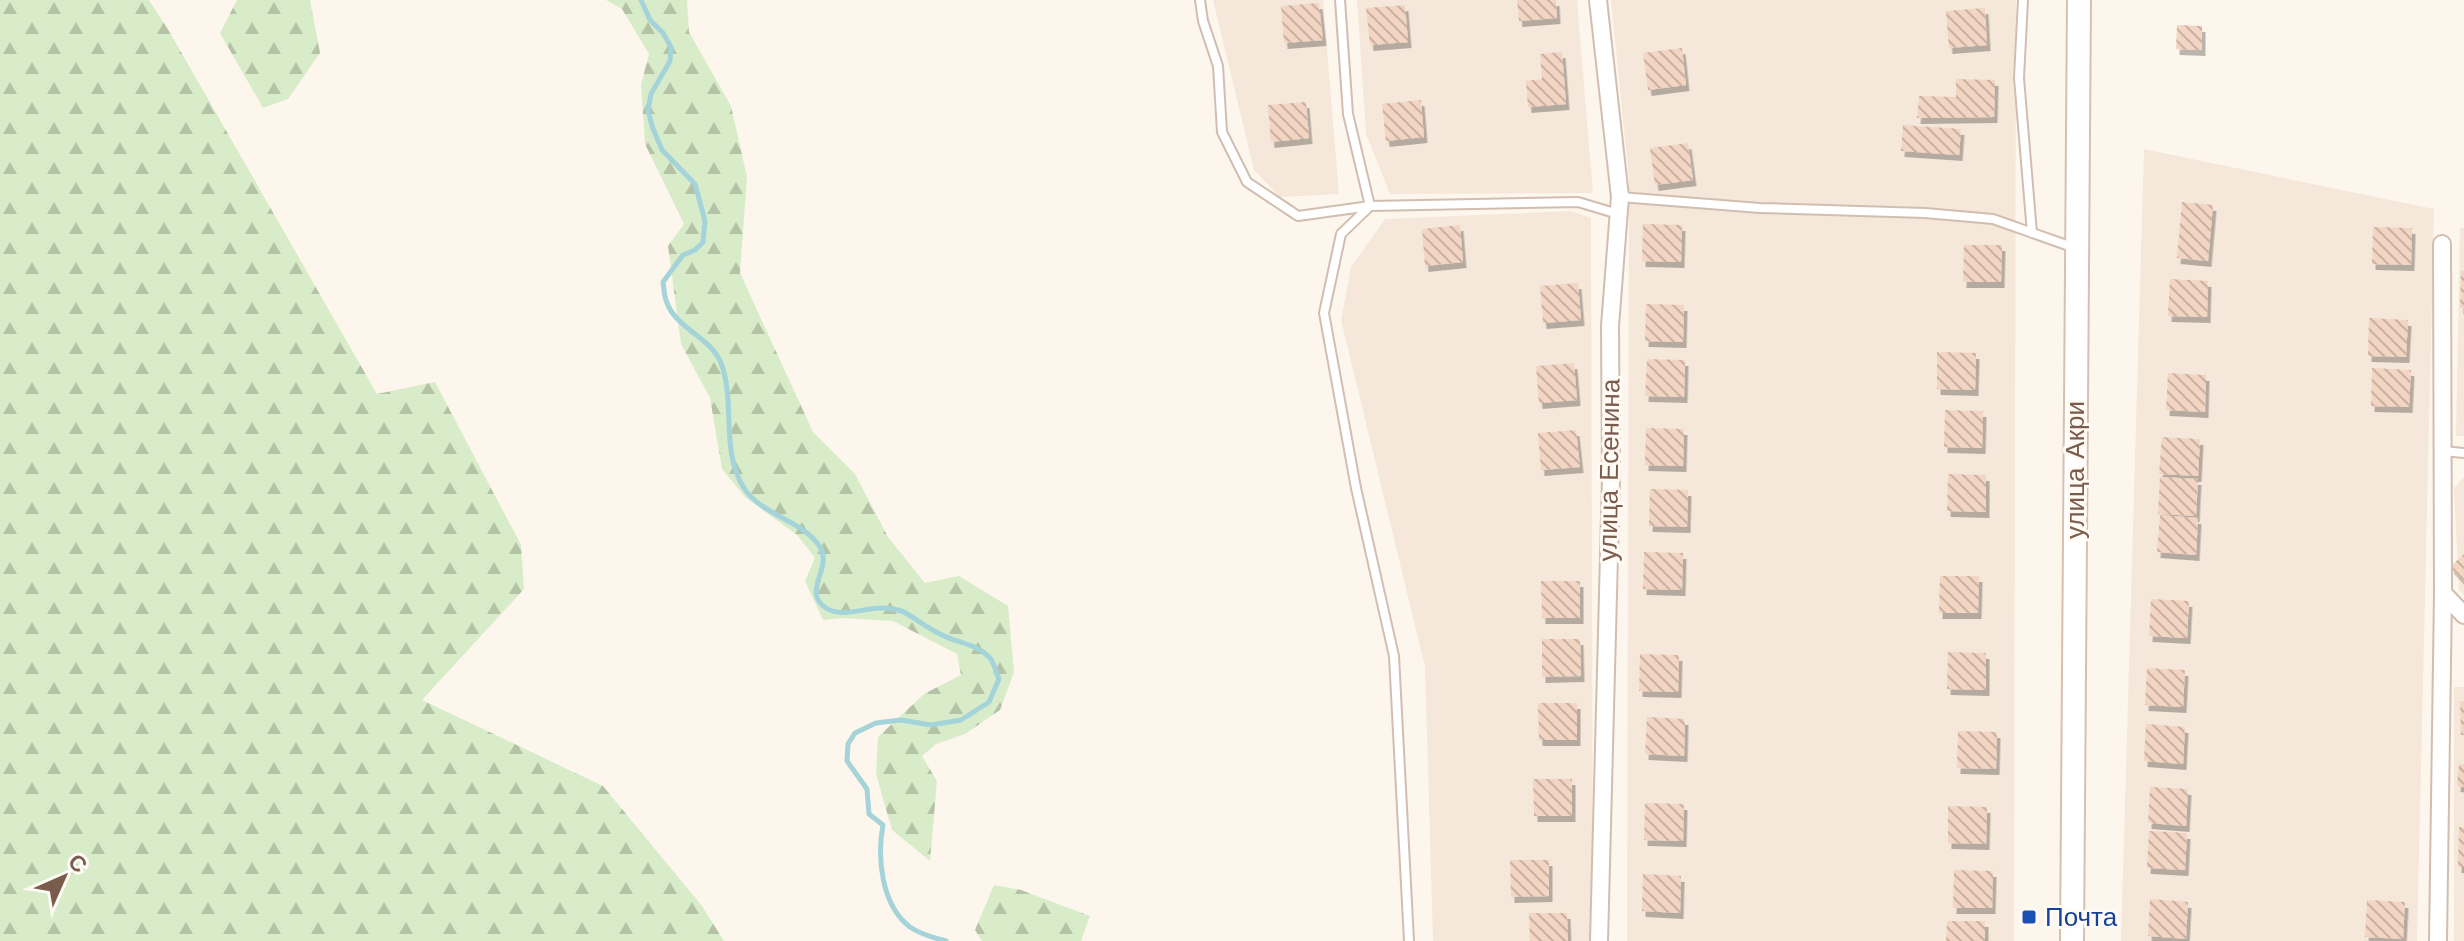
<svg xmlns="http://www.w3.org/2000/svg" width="2464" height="941" viewBox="0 0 2464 941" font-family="'Work Sans',sans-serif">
<defs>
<pattern id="forest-firs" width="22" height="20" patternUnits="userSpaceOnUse" patternTransform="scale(2)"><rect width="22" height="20" fill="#d8ecc9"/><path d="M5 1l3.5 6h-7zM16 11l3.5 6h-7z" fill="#b4c2a5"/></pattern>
<pattern id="building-back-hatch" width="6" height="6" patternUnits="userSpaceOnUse" patternTransform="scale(2)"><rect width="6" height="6" fill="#f3d5c3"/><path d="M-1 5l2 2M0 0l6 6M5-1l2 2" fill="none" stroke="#cab0a1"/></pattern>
<filter id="shadow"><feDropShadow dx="3.5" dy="6" stdDeviation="0" flood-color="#0004"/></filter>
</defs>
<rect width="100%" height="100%" fill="#fdf6ec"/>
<path fill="#f5e8da" d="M1213,0H1323L1339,194L1280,197L1254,170Z
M1357,0H1577L1593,193L1390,194L1366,134Z
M1611,0H2016L2014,941H1627L1629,179Z
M2144,149L2434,209L2417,941H2121Z
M1571,211L1591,218L1593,941H1433L1425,667L1341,320L1351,267L1385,219Z
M2460,228H2464V436H2456Z
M2464,477V595L2459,590L2454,488Z
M2454,687H2464V941H2454Z"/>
<path fill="url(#forest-firs)" d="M0,0H149L169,31L377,394L435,382L521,545L524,589L422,700L603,786L702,906L724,941H0Z
M237,0H310L320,53L288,99L263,108L220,33Z
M606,0H687L689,32L731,106L747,177L740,273L813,432L855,474L888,537L925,583L959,576L1008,606L1014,672L1000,710L965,734L936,744L922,756L937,781L930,861L892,830L876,774L878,737L924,694L961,675L957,654L893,621L844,618L823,620L805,581L815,558L797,535L745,497L722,469L710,398L681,344L668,246L684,224L645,144L641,85L649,54L622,9Z
M994,885L1021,890L1090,916L1081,941H982L975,930Z"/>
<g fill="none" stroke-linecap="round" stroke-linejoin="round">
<path stroke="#a5d3da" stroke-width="5" d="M641,0L650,20L663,33L671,47L670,61L651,94L648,110L652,126L662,150L695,184L705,221L703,242L695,250L683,255L663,282C664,288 664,295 666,300C674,328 710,336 721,363C736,403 720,451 744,488C762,516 803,520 820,547C833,568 801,592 826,608C841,618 864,608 880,608C887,608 897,609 904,612C916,619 928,628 940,634C957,643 975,643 989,657C994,662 996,672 999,679L989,702L961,720L931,725L901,720L876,723L855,733L848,744L847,761L867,789L869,814L883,825C877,857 881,905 910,927C920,934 934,938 946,941"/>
</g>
<path fill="url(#building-back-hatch)" filter="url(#shadow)" d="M1517,0H1556L1557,18L1519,21Z
M1319,3L1323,40L1284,43L1281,6Z
M1405,5L1408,42L1370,45L1366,8Z
M1985,8L1987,45L1949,48L1946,11Z
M2177,25L2202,26V50L2176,49Z
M1682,48L1686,85L1648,90L1643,53Z
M1562,52L1566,104L1528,107L1526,81L1542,79L1540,54Z
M1956,79L1995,80L1994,117L1917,118L1919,96L1956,97Z
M1421,100L1424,137L1386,141L1382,104Z
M1306,102L1309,138L1271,142L1268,105Z
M1903,125L1961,129L1959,155L1901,151Z
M1688,143L1693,180L1655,185L1650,148Z
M2182,202L2213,205L2208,261L2177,258Z
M1643,224L1682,225L1681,262L1642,261Z
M1460,225L1463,262L1425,266L1422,229Z
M2373,227L2412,228L2411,265L2372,264Z
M1964,245H2002L2001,282H1963Z
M2461,271H2464V308H2460Z
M2170,279L2208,281L2207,317L2168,316Z
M1578,283L1581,320L1543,323L1540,286Z
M1646,304L1684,305L1683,342L1645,341Z
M2369,318L2408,320L2406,357L2368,356Z
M1937,352L1976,353L1975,390L1937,389Z
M1647,359L1685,360L1684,397L1645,396Z
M1574,363L1577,400L1539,403L1536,366Z
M2372,368L2411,370L2409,407L2371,406Z
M2168,373L2206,375L2205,412L2166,410Z
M1945,410L1983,411L1982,448L1944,447Z
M1646,428L1684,429L1683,466L1645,465Z
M1576,430L1580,467L1541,470L1538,433Z
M2162,437L2200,439L2198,476L2159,474Z
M1948,474L1986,475V512L1947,511Z
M2160,477L2198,479L2196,516L2158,514Z
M1650,489L1688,490L1687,527L1649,526Z
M2160,515L2198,518L2196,555L2157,552Z
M1644,552L1683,553L1682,590L1643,589Z
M2464,554V582L2450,567Z
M1940,576H1979L1978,613H1939Z
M1541,581H1580V618H1542Z
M2151,599L2189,601L2187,638L2149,636Z
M1542,639H1580L1581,676L1542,677Z
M1948,652L1986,653V690L1947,689Z
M1640,654L1679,655L1678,692L1639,691Z
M2147,668L2185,670L2183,707L2145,705Z
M2460,701H2464V735H2461Z
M1538,703H1577V740H1539Z
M1647,717L1685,719L1684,756L1645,754Z
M2146,724L2185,727L2183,764L2144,761Z
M1958,731L1997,732L1996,769L1957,768Z
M2459,764H2464V787L2457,786Z
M1533,779H1572V816H1534Z
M2150,787L2188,789L2186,826L2148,823Z
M1645,803L1684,804L1683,841L1644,840Z
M1948,806L1987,807L1986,844L1948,843Z
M2459,827L2464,828V867H2458Z
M2149,831L2187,833L2185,870L2147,868Z
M1510,860H1549V896L1511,897Z
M1954,870L1993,871L1992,908H1953Z
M1643,874L1681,876L1680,913L1642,911Z
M2150,899L2188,902L2186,939L2148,936Z
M2367,900L2405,902L2403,939L2365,937Z
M1529,913H1567L1568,941H1530Z
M1947,921H1985V941H1946Z"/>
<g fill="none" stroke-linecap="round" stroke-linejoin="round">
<defs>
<path id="service" d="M1200,0L1203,21L1218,66L1222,132L1247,182L1298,216L1370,206L1578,202L1618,214
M1340,0L1348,114L1370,206L1341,234L1324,313L1356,488L1394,656L1409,941
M2023,0L2019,78L2032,233
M1620,197L1760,208L1925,213L1993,219L2075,248
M2443,451L2464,453"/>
<path id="minor" d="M1598,0L1620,197L1610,326L1611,478L1599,941
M2443,593L2464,615
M2438,941L2443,593L2442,244"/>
<path id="secondary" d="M2072,941L2079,0"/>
</defs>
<use href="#service" stroke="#d1beb0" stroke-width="12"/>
<use href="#minor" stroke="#d1beb0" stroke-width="20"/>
<use href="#secondary" stroke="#d6c0b0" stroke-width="26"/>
<use href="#service" stroke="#fff" stroke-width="8"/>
<use href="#minor" stroke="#fff" stroke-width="16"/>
<use href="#secondary" stroke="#fff" stroke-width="22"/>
</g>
<rect fill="#1a4fb4" stroke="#fffaf3" stroke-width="3" x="2021" y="909" width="16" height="16" rx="4"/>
<g text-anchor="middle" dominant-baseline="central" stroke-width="6" stroke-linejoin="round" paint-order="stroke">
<g font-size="26" fill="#7a5c4d" stroke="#fffaf3">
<text transform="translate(1609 470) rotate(-89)">улица Есенина</text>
<text transform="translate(2075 470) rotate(-90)">улица Акри</text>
</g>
<g font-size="26" fill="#164399" stroke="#fffaf3" text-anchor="start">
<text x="2045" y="917">Почта</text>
</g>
</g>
<g transform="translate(64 877) rotate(45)" stroke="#fffaf3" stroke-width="6" paint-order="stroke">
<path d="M0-6L14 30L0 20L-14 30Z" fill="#7a5c4d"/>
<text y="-12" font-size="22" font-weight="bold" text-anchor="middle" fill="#7a5c4d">С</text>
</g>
</svg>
